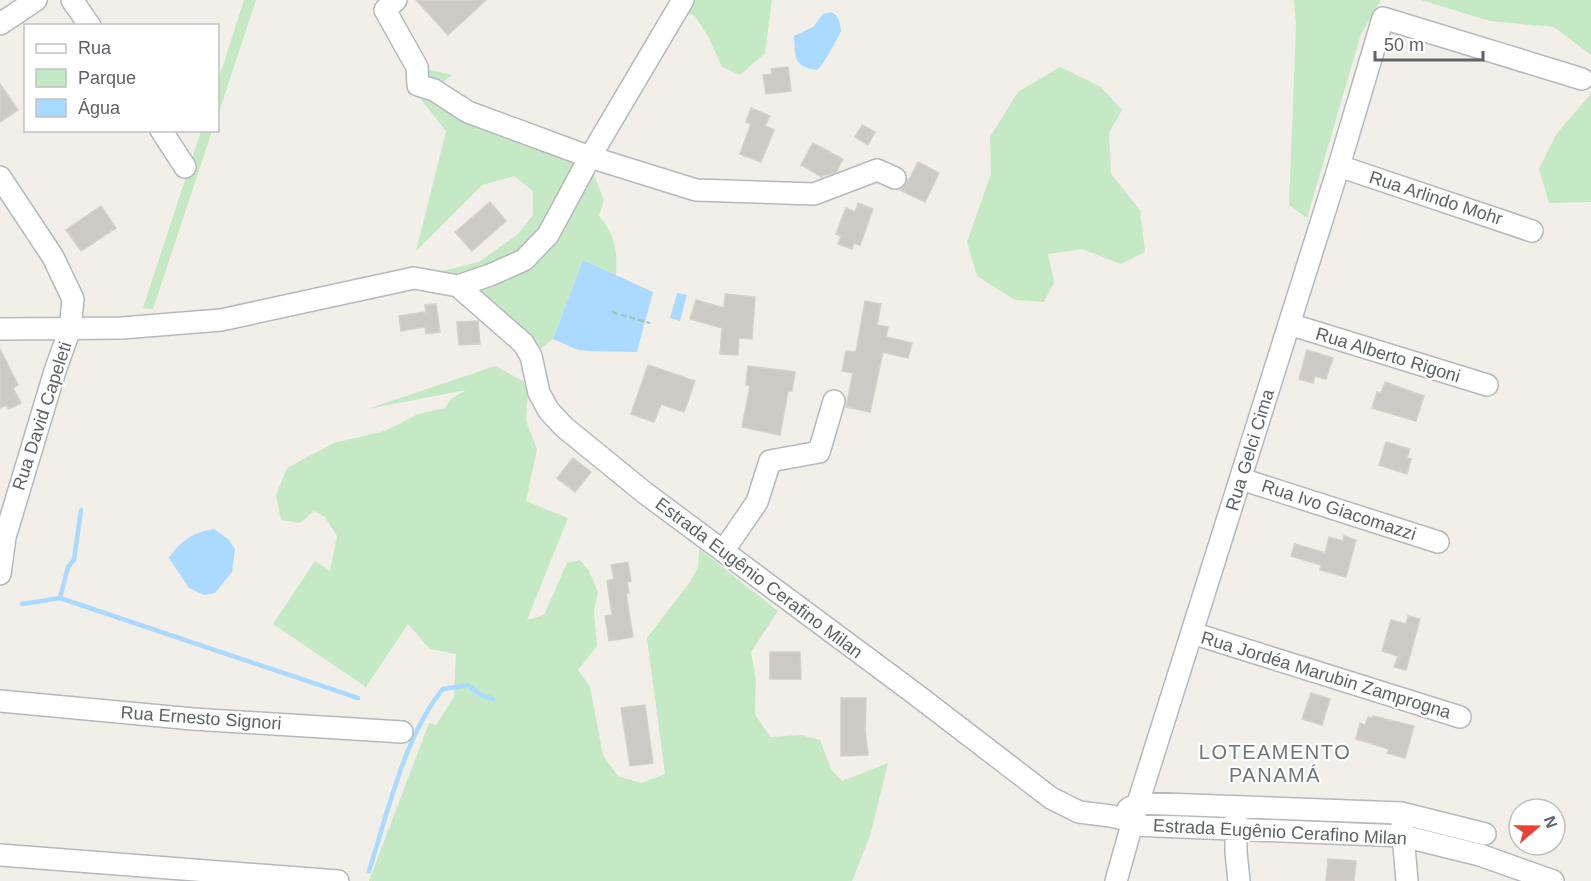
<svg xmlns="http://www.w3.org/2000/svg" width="1591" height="881" viewBox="0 0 1591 881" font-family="Arial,sans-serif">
<rect width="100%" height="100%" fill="#f1efe8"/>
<path fill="#c5e8c5" d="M244,0H256L218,115V81Z
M683,0H772L765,53L740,75L722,67L709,38L695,16L678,10Z
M1294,0H1381L1361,34L1307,218L1289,205L1296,27Z
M1421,0H1591V55L1554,27L1490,21Z
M417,67L452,75L435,89L590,157L593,173L604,200L599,216C616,236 617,250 616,275L583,260L553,339L531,356L471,298L414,278L479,262L518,234L533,215V191L514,176L482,185L416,251L446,131L419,97Z
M1060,67L1101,87L1122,110L1109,133L1111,174L1140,210L1145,252L1121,264L1082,249L1048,254L1054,282L1044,302L1015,300L977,276L967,242L991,174L990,137L1018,92Z
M1591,94V202L1549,203L1539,169L1557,133Z
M201,131H212L153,309L143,308Z
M495,366L523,381L528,391L526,421L537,449L526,501L568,518L527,620L544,615L567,563L580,560L589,571L598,592L594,611L597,646L578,670L590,687L603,755L618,776L641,783L665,774L647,638L690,582L698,567L699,549L778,611L751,652L756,680L755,714L770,737L801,735L820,740L831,769L842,781L888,763L870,836L852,881H369L429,723L436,725L454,697L456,654L430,649L408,624L366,687L273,624L315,561L330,571L337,536L325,517L314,511L300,523L281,520L276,495L287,468L334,443L385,431L418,414L445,408L451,399L466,390L368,409Z"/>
<path fill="#aadaff" d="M831,12C839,15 840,23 841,31C838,38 822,67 817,70C793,67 795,56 794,36L813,27L823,14Z
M583,260L653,292L637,352L588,351L578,350L553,339Z
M677,293L687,295L680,321L670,318Z
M214,529L228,539L235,549L232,572L215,593L204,595L189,588L169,558C179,542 195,531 214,529Z"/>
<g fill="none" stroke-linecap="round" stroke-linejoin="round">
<path stroke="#aadaff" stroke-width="4.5" d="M60,598L68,567L74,560L81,510
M22,604L60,598L358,698
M369,871C387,815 405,734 443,689L467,685L481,695L493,699"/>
</g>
<path fill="#cccac5" stroke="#d6d1c6" stroke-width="1.5" d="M416,0H486L448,35Z
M788,67L791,91L766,94L763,75L772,74L771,69Z
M0,84L18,110L0,122Z
M751,108L770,116L765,126L774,130L761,162L740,154L751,124L746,122Z
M862,125L875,132L868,145L855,137Z
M813,143L843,159L836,172L827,175L825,174L822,177L801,165Z
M918,162L939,173L925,202L900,190L906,184L907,179L909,180Z
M490,202L506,221L472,251L455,232Z
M858,203L873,209L860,245L854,243L852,249L838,244L841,236L836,234L846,208L855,212Z
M101,206L116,228L81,251L66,230Z
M725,294L755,297L752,339L739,338L738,355L720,354L722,328L690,319L696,300L724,308Z
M865,301L881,304L877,325L888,327L886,337L912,343L908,358L883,352L870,412L846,407L853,373L842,371L846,351L856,352Z
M436,304L440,332L426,334L425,327L401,331L399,316L426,312L425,305Z
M478,321L480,344L459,345L457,322Z
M0,349L18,385L13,388L21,403L9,409L6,405L0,408Z
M1307,350L1333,358L1326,379L1315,376L1313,383L1299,379Z
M648,365L695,381L684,412L661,404L654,422L631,414Z
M748,366L795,372L792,391H788L780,435L742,427L750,386L746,385Z
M1385,382L1424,396L1416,421L1372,408L1377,392L1381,393Z
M1386,442L1410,449L1407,458L1411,459L1407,474L1379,465Z
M573,458L591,472L575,492L557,478Z
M1344,536L1356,540L1346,577L1320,570L1321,565L1291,556L1295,544L1325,553L1329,537L1343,541Z
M628,562L631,581L627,582L629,593H626L633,637L609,641L605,616L612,615L607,581L614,579L611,565Z
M1408,616L1420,619L1406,670L1394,667L1398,656L1382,651L1391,620L1406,624Z
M770,652H800L801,679H770Z
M1311,693L1330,699L1322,725L1302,719Z
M841,698H866L865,730L868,755L841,756Z
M645,705L653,763L630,766L621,708Z
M1373,716L1414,726L1405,758L1387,753L1389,749L1356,739L1360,723L1365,725L1368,717L1372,718Z
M1328,859L1356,861L1354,881H1326Z"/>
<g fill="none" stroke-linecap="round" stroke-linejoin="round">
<defs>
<path id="minor" d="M72,0L90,26
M396,0L385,10L417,67L418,85L434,90L468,112L590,157L696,190L814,194L877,170L895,178
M0,24L36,0
M161,130L185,167
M1339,166L1532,231
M0,177L53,257L73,299L70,329L55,371L5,537L0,574
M458,286L523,343L531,356L539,393L549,411L564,427L645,493L914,693L1051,798L1079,812L1111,816L1124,819L1133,825L1403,836L1480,855L1553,881
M1289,324L1487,385
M0,329L122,328L221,320L414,278L458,286L490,275L524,260L548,235L590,157L683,0
M1241,479L1438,542
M724,550L757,502L770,461L819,452L834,401
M1192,633L1460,717
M0,701L193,719L402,732
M1128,809L1138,803L1401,813L1485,834
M1236,816V852L1239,881
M1402,823L1407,881
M0,855L338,881
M1116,881L1138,803L1339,166L1383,18L1582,79"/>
</defs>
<use href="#minor" stroke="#b5b8bc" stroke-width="24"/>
<path stroke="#9cc7a9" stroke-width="2" stroke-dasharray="6 3" stroke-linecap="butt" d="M612,312L650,323"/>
<use href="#minor" stroke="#fff" stroke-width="21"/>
</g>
<g text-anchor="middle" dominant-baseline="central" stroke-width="4.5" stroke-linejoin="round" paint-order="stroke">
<g font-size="18" fill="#5f6368" stroke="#fff">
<text transform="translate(1436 198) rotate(18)">Rua Arlindo Mohr</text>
<text transform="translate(1388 355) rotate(17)">Rua Alberto Rigoni</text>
<text transform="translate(42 416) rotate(-72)">Rua David Capeleti</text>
<text transform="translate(1250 450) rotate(-73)">Rua Gelci Cima</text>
<text transform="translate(1339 510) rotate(18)">Rua Ivo Giacomazzi</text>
<text transform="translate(759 578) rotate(37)">Estrada Eugênio Cerafino Milan</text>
<text transform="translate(1326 675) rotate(17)">Rua Jordéa Marubin Zamprogna</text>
<text transform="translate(201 718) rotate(4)">Rua Ernesto Signori</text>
<text transform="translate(1280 832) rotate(3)">Estrada Eugênio Cerafino Milan</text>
</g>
<g font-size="20" letter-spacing="1.5" fill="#70757a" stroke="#fff">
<text x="1275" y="752">LOTEAMENTO<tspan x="1275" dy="23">PANAMÁ</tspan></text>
</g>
</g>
<rect x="24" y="24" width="195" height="108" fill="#ffffff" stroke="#bfc1c3" stroke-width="1.5"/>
<rect x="36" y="44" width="30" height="9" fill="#ffffff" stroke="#bfc1c3" stroke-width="1.5"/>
<text x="78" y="54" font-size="18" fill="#5f6368">Rua</text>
<rect x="36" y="69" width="30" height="18" fill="#c5e8c5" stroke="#bfc1c3" stroke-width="1.5"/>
<text x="78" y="84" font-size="18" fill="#5f6368">Parque</text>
<rect x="36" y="99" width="30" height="18" fill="#aadaff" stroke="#bfc1c3" stroke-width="1.5"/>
<text x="78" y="114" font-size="18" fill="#5f6368">Água</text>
<g transform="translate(1537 827) rotate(70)"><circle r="28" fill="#ffffff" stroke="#bfc1c3" stroke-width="1.5"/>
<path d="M0-4.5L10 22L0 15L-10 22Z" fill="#ea4335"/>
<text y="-9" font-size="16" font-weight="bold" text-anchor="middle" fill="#5f6368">N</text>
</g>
<path d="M1375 51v9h108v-9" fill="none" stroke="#5f6368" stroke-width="3"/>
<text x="1384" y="51" font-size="18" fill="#5f6368" stroke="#ffffff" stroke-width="4.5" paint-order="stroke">50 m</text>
</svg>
